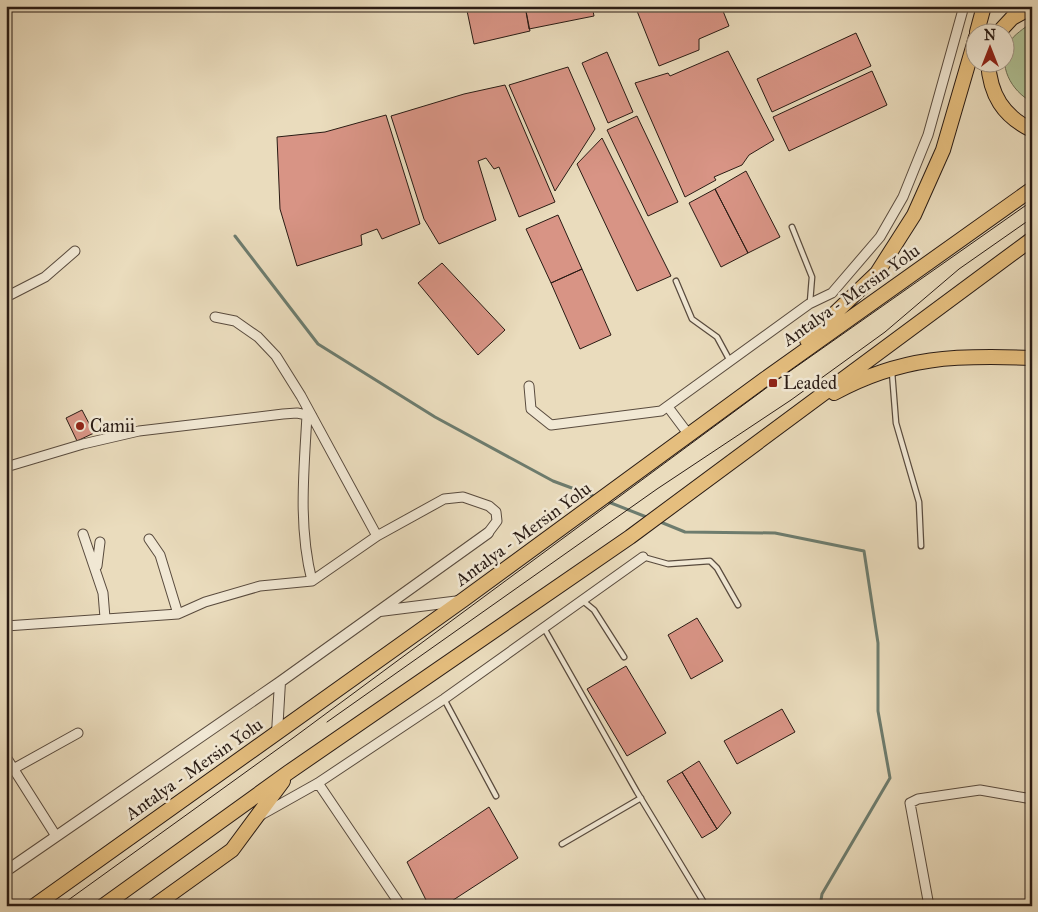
<svg xmlns="http://www.w3.org/2000/svg" width="1038" height="912" viewBox="0 0 1038 912" font-family="'IM FELL Great Primer',serif">
<rect width="100%" height="100%" fill="#eadcbd"/>
<filter id="stains"><feTurbulence type="fractalNoise" baseFrequency=".004" numOctaves="4"/><feColorMatrix values="0 0 0 0 .2 0 0 0 0 .09 0 0 0 0 .02 0 0 0 .5 -.17"/></filter>
<radialGradient id="worn" r=".72"><stop offset=".6" stop-color="#630" stop-opacity="0"/><stop offset="1" stop-color="#630" stop-opacity=".3"/></radialGradient>
<path fill="#b0c296" stroke="#6c6e55" d="M1032,22V102C1011,91 997,65 1009,43C1013,35 1025,28 1032,22Z"/>
<g fill="none" stroke-linecap="round" stroke-linejoin="round">
<path stroke="#6d7c6e" stroke-width="3" d="M235,236L318,344L435,417L553,481L596,497
M606,501L649,518
M658,521L685,532L775,533L864,551L878,643V711L890,778L822,894L820,906"/>
</g>
<path fill="#d89485" stroke="#291b14" d="M466,6H525L530,31L474,44Z
M525,6H592L594,16L529,29Z
M635,6H721L729,26L699,39V50L659,66Z
M856,33L871,66L772,112L757,79Z
M728,51L774,140L749,155L742,165L714,177L716,180L685,197L635,83L668,73L670,76Z
M607,52L633,112L608,123L582,63Z
M568,67L595,129L555,191L509,85Z
M872,71L887,105L789,151L773,117Z
M505,85L555,202L519,217L499,167L494,169L486,158L478,161L496,220L439,244L424,219L391,116L464,94Z
M386,115L420,224L382,239L377,229L361,235L362,245L297,266L280,209L277,137L325,132Z
M637,116L678,202L648,216L607,130Z
M602,138L671,276L637,291L577,164Z
M746,171L780,237L748,253L715,189Z
M715,189L748,253L721,267L689,203Z
M558,215L582,269L551,283L526,229Z
M442,263L505,330L478,355L418,283Z
M582,269L611,335L580,349L551,283Z
M82,410L94,433L77,441L66,418Z
M697,618L723,661L691,679L668,635Z
M626,666L666,733L627,756L587,689Z
M782,709L795,732L737,764L724,741Z
M699,761L731,813L717,829L682,772Z
M682,772L717,829L702,838L667,781Z
M489,807L518,858L444,906H429L407,862Z"/>
<g fill="none" stroke-linecap="round" stroke-linejoin="round">
<defs>
<path id="service" d="M792,227L812,277L810,302
M676,281L692,319L717,337L730,361
M892,372L896,423L919,502L921,546
M643,557L668,564L710,561L717,568L738,605
M583,601L594,610L624,657
M544,628L637,792L706,906
M444,699L496,796
M562,844L641,798"/>
<path id="minor" d="M6,297L45,277L75,251
M215,317L235,321L258,337L276,356L301,396L377,536
M529,386L531,409L551,425L661,411L809,304L832,293L880,237L903,197L928,135L964,6
M668,407L689,435
M307,415C304,471 298,526 312,581
M6,467L83,444L139,431L283,414L297,413L312,416
M83,534L103,593L105,618
M149,539L160,555L178,614
M97,566L100,542
M6,626L178,614L205,602L260,586L312,581L377,536L444,499L463,497L489,506L496,512L497,521L488,533
M6,757L56,836
M6,773L78,733
M318,783L401,906
M261,815L318,783L444,699L643,557
M929,906L910,803L918,799L980,790L1032,799"/>
<path id="tertiary" d="M380,611L460,601
M277,733L280,682
M6,871L280,682L488,533"/>
<path id="trunk" d="M977,32L984,6
M999,32L1012,18L1032,7
M988,62C990,95 1003,116 1032,130
M807,340L877,273L914,215L943,150L976,37
M834,393C902,356 957,355 1032,358
M34,906L463,600L765,379L1032,189
M103,906L289,772L630,537L1032,239
M154,906L232,850L283,781"/>
</defs>
<use href="#service" stroke="#594b3e" stroke-width="7"/>
<use href="#minor" stroke="#594b3e" stroke-width="11"/>
<use href="#tertiary" stroke="#594b3e" stroke-width="12"/>
<use href="#trunk" stroke="#291b14" stroke-width="16"/>
<use href="#service" stroke="#f1e8d4" stroke-width="4.5"/>
<use href="#minor" stroke="#f1e8d4" stroke-width="9"/>
<use href="#tertiary" stroke="#f1e8d4" stroke-width="10"/>
<use href="#trunk" stroke="#e5be7e" stroke-width="14"/>
<path stroke="#291b14" stroke-width="1" d="M327,722L657,489L791,400L885,332L959,269L1032,218
M60,906L293,738L773,383L1032,201"/>
</g>
<g fill="#8f2418" stroke="#f1e8d4" stroke-width="2">
<rect x="768" y="378" width="10" height="10" rx="2.5"/>
<circle cx="80" cy="426" r="5"/>
</g>
<g text-anchor="middle" dominant-baseline="central" stroke-width="5" stroke-linejoin="round" paint-order="stroke">
<g font-size="18" fill="#291b14" stroke="#f1e8d4">
<text transform="translate(851 295) rotate(-35)">Antalya - Mersin Yolu</text>
<text transform="translate(523 534) rotate(-36)">Antalya - Mersin Yolu</text>
<text transform="translate(194 769) rotate(-35)">Antalya - Mersin Yolu</text>
</g>
<g font-size="18" fill="#291b14" stroke="#f1e8d4" text-anchor="start">
<text x="783" y="383">Leaded</text>
<text x="90" y="426">Camii</text>
</g>
</g>
<rect width="1038" height="912" fill="none" stroke="#eadcbd" stroke-width="25"/>
<rect x="8" y="8" width="1023" height="897" fill="none" stroke="#291b14" stroke-width="2.5"/>
<rect x="12" y="12" width="1013" height="887" fill="none" stroke="#291b14"/>
<g transform="translate(990 48)"><circle r="24" fill="#f1e8d4" stroke="#a19687"/>
<path d="M0-4L9 19L0 12L-9 19Z" fill="#8f2418"/>
<text y="-8" font-size="14" font-weight="bold" text-anchor="middle" fill="#291b14">N</text>
</g>
<rect width="100%" height="100%" filter="url(#stains)"/>
<rect width="100%" height="100%" fill="url(#worn)"/>
</svg>
